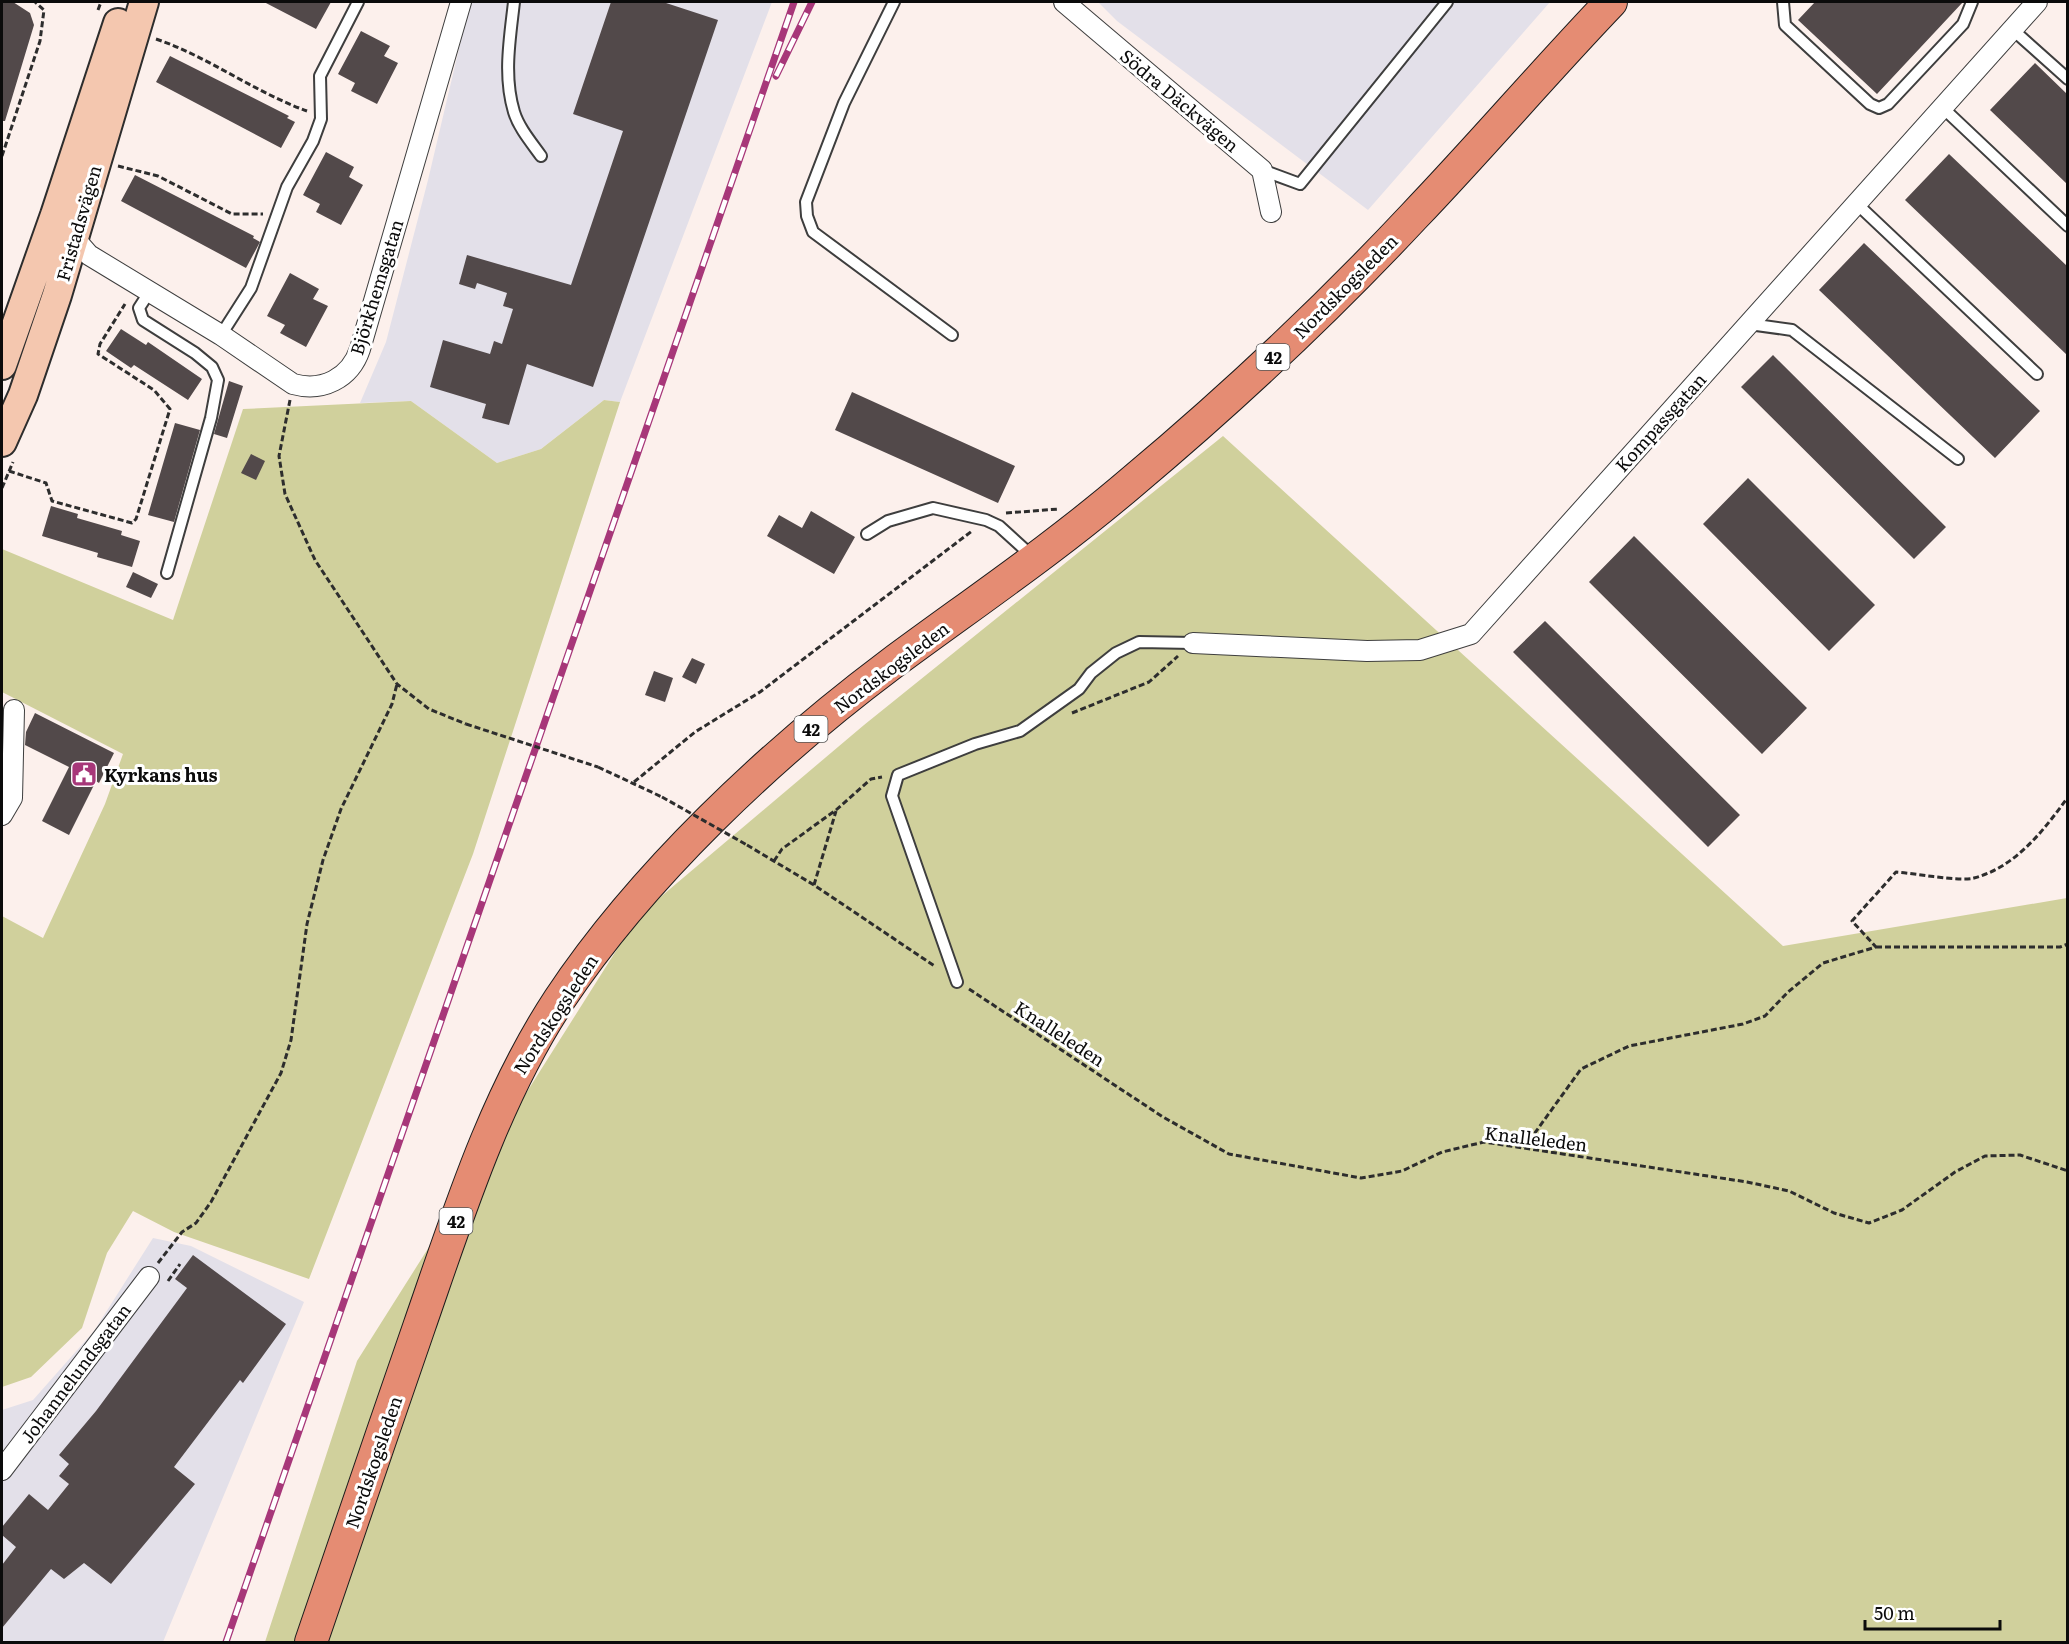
<svg xmlns="http://www.w3.org/2000/svg" width="2069" height="1644" viewBox="0 0 2069 1644" font-family="Literata,serif">
<rect width="100%" height="100%" fill="#fcf0ec"/>
<path fill="#e3e0e9" d="M470,2H772L620,402L604,400L541,449L497,463L411,401L360,403L386,342L428,180Z
M1098,2H1550L1368,210L1117,21Z
M153,1238L191,1246L304,1302L163,1642H2V1410L33,1400L94,1331Z"/>
<path fill="#d0d09c" d="M604,400L620,402L473,854L309,1279L174,1232L133,1211L107,1253L82,1328L31,1377L2,1387V916L43,938L105,804L123,754L2,692V549L173,620L243,409L411,401L497,463L541,449Z
M1223,436L1783,946L2067,898V1642H265L357,1361L638,916L864,725Z"/>
<path fill="#52494a" d="M2,2H13L30,13L34,25L5,121H2Z
M264,2H331L316,29Z
M611,2H663L718,20L593,387L527,364L509,425L482,418L486,404L430,387L443,340L490,354L494,341L502,344L513,309L503,306L507,293L477,283L475,289L459,284L467,255L571,285L623,131L573,114Z
M1815,2H1963L1877,94L1798,20Z
M361,31L390,46L384,56L398,63L377,104L351,91L355,83L338,74Z
M170,56L289,116L287,118L295,122L281,148L156,82Z
M2035,63L2067,94V184L1990,110Z
M326,152L354,167L349,177L363,185L341,225L316,212L320,204L303,195Z
M1949,154L2067,266V355L1905,200Z
M135,175L254,236L253,238L260,242L246,268L121,201Z
M1864,243L2040,411L1995,458L1819,290Z
M290,273L319,289L313,299L328,306L306,347L280,333L285,325L267,316Z
M121,329L146,345L148,342L202,379L188,400L134,365L131,368L106,351Z
M1773,355L1946,527L1914,559L1741,387Z
M229,381L243,386L227,438L214,434Z
M852,392L1015,466L998,503L835,430Z
M175,423L200,430L174,522L148,515Z
M251,454L265,461L256,480L241,473Z
M1748,478L1875,605L1829,651L1703,524Z
M51,506L78,514L77,518L122,531L121,535L140,541L132,567L97,557L98,553L42,536Z
M811,511L855,537L834,574L767,536L779,515L802,528Z
M1634,536L1807,708L1762,754L1589,582Z
M133,572L158,584L151,598L126,587Z
M1545,621L1740,815L1708,847L1513,652Z
M692,658L705,664L696,684L682,677Z
M654,671L673,678L665,702L645,695Z
M35,713L114,753L99,783L96,781L69,835L42,821L69,767L25,745L26,732Z
M193,1255L286,1324L243,1383L240,1380L174,1467L195,1484L111,1584L84,1563L64,1579L51,1569L2,1628V1565L16,1547L2,1535V1527L29,1494L48,1510L69,1484L59,1476L69,1464L59,1455L96,1411L187,1288L175,1279Z"/>
<g fill="none" stroke-linecap="round" stroke-linejoin="round">
<defs>
<path id="lane" d="M514,2C510,38 503,76 514,112C519,128 531,142 541,156
M894,2L844,103L806,202L807,216L813,232L952,335
M1783,2L1785,25L1870,104L1879,108L1888,104L1963,24L1972,2
M2012,29L2068,79
M1942,107L2068,226
M1262,170L1300,184L1447,2
M1856,203L2037,374
M150,291L139,308L143,320L195,353L212,367L218,380L211,418L167,573
M1749,324L1792,330L1958,459
M221,335L251,288L287,187L313,141L321,119L320,76L358,2
M867,534L888,521L933,508L986,520L999,526L1033,557
M957,982L892,796L898,775L975,744L1020,731L1079,689L1091,673L1116,653L1139,642L1193,643"/>
<path id="street" d="M1064,2L1262,170L1271,212
M68,231L89,255L221,335L293,384C322,392 350,379 360,349L461,2
M1193,643L1367,651L1420,650L1471,634L2037,2
M2,815L12,798L14,710
M2,1470L149,1277"/>
<path id="secondary" d="M2,365L55,215L118,23
M2,442L23,395L57,295L144,2"/>
<path id="primary" d="M311,1642C346,1537 383,1432 419,1327C458,1215 494,1099 559,1000C642,875 771,754 891,664C972,604 1055,548 1132,482C1231,399 1325,311 1414,216C1481,146 1544,72 1611,2"/>
</defs>
<use href="#lane" stroke="#3e3e3e" stroke-width="14"/>
<use href="#street" stroke="#3e3e3e" stroke-width="22"/>
<use href="#secondary" stroke="#2d2d2d" stroke-width="32"/>
<use href="#primary" stroke="#1c1c1c" stroke-width="34"/>
<path stroke="#2d2d2d" stroke-width="3" stroke-dasharray="6 3" stroke-linecap="butt" d="M98,10L101,2
M156,39C209,57 254,92 307,111
M2,156L40,41L44,10L35,2
M118,166L158,176L232,214H263
M290,400L279,456L285,494L315,560L397,684L429,709L466,724
M9,471L46,483L52,501L132,523L136,519L170,409L154,390L98,354L100,344L125,304
M2,488L13,462
M1006,513L1059,509
M1072,713L1149,682L1178,656
M598,767L662,797
M634,782L695,732L760,692L972,531
M747,845L814,885L936,967
M774,861L782,849L836,810L871,779L882,777
M814,885L836,811
M1876,947H2060L2068,944
M969,989L1163,1117L1229,1154L1361,1178L1402,1171L1442,1152L1484,1142L1747,1182L1789,1191L1834,1213L1869,1223L1902,1210L1955,1172L1985,1156L2020,1155L2068,1171
M1524,1148L1581,1069L1629,1046L1743,1024L1765,1016L1788,992L1823,963L1876,947L1852,921L1896,872C1913,873 1960,882 1974,878C2016,867 2044,830 2068,797
M158,1263L182,1232L196,1223L211,1202L281,1073L291,1040L307,924L323,860L341,809L392,704L397,684
M168,1281L180,1264"/>
<use href="#lane" stroke="#fff" stroke-width="10"/>
<use href="#street" stroke="#fff" stroke-width="20"/>
<use href="#secondary" stroke="#f4c7af" stroke-width="28"/>
<use href="#primary" stroke="#e58c73" stroke-width="32"/>
<defs>
<path id="rail" d="M776,76L812,2
M226,1642L794,2"/>
</defs>
<use href="#rail" stroke="#a73779" stroke-width="7"/>
<use href="#rail" stroke="#fff" stroke-width="4.5" stroke-dasharray="14" stroke-linecap="butt"/>
<path stroke="#2d2d2d" stroke-width="3" stroke-dasharray="6 3" stroke-linecap="butt" d="M466,724L598,767
M662,797L747,845"/>
</g>
<defs>
<symbol id="civic-square" viewBox="-11 -11 22 22"><rect x="-9" y="-9" width="18" height="18" rx="4" fill="#a73779" stroke="#fff"/><path d="M-.6-6.5H3V-4.5H.6V-3L4-1V1h2V6H-6V1h2V-1L-.6-3ZM-1.2 2.5V6h2.4V2.5Z" fill="#fff"/></symbol>
</defs>
<g fill-rule="evenodd">
<use href="#civic-square" x="69" y="759" width="30" height="30"/>
</g>
<g text-anchor="middle" dominant-baseline="central" stroke-width="6" stroke-linejoin="round" paint-order="stroke">
<g fill="#fff" stroke="#545454" stroke-width="1.5">
<rect x="1256.5" y="344" width="33" height="26" rx="4.5"/>
<rect x="794.5" y="716" width="33" height="26" rx="4.5"/>
<rect x="439.5" y="1208" width="33" height="26" rx="4.5"/>
</g>
<g font-size="16" font-weight="bold" fill="#0b0b0b">
<text x="1273" y="357">42</text>
<text x="811" y="729">42</text>
<text x="456" y="1221">42</text>
</g>
<g font-size="18" fill="#0b0b0b" stroke="#fff">
<text transform="translate(1180 100) rotate(40)">Södra Däckvägen</text>
<text transform="translate(78 223) rotate(-74)">Fristadsvägen</text>
<text transform="translate(1345 286) rotate(-45)">Nordskogsleden</text>
<text transform="translate(376 287) rotate(-73)">Björkhemsgatan</text>
<text transform="translate(1660 422) rotate(-48)">Kompassgatan</text>
<text transform="translate(891 667) rotate(-37)">Nordskogsleden</text>
<text transform="translate(555 1014) rotate(-57)">Nordskogsleden</text>
<text transform="translate(1060 1033) rotate(33)">Knalleleden</text>
<text transform="translate(1536 1138) rotate(7)">Knalleleden</text>
<text transform="translate(75 1373) rotate(-53)">Johannelundsgatan</text>
<text transform="translate(373 1462) rotate(-71)">Nordskogsleden</text>
</g>
<g font-size="18" font-weight="bold" fill="#0b0b0b" stroke="#fff" text-anchor="start">
<text x="104" y="774">Kyrkans hus</text>
</g>
</g>
<rect width="2069" height="1644" fill="none" stroke="#0b0b0b" stroke-width="6"/>
<path d="M1865 1620v9h135v-9" fill="none" stroke="#0b0b0b" stroke-width="3"/>
<text x="1874" y="1620" font-size="18" fill="#0b0b0b" stroke="#ffffff" stroke-width="4.5" paint-order="stroke">50 m</text>
</svg>
